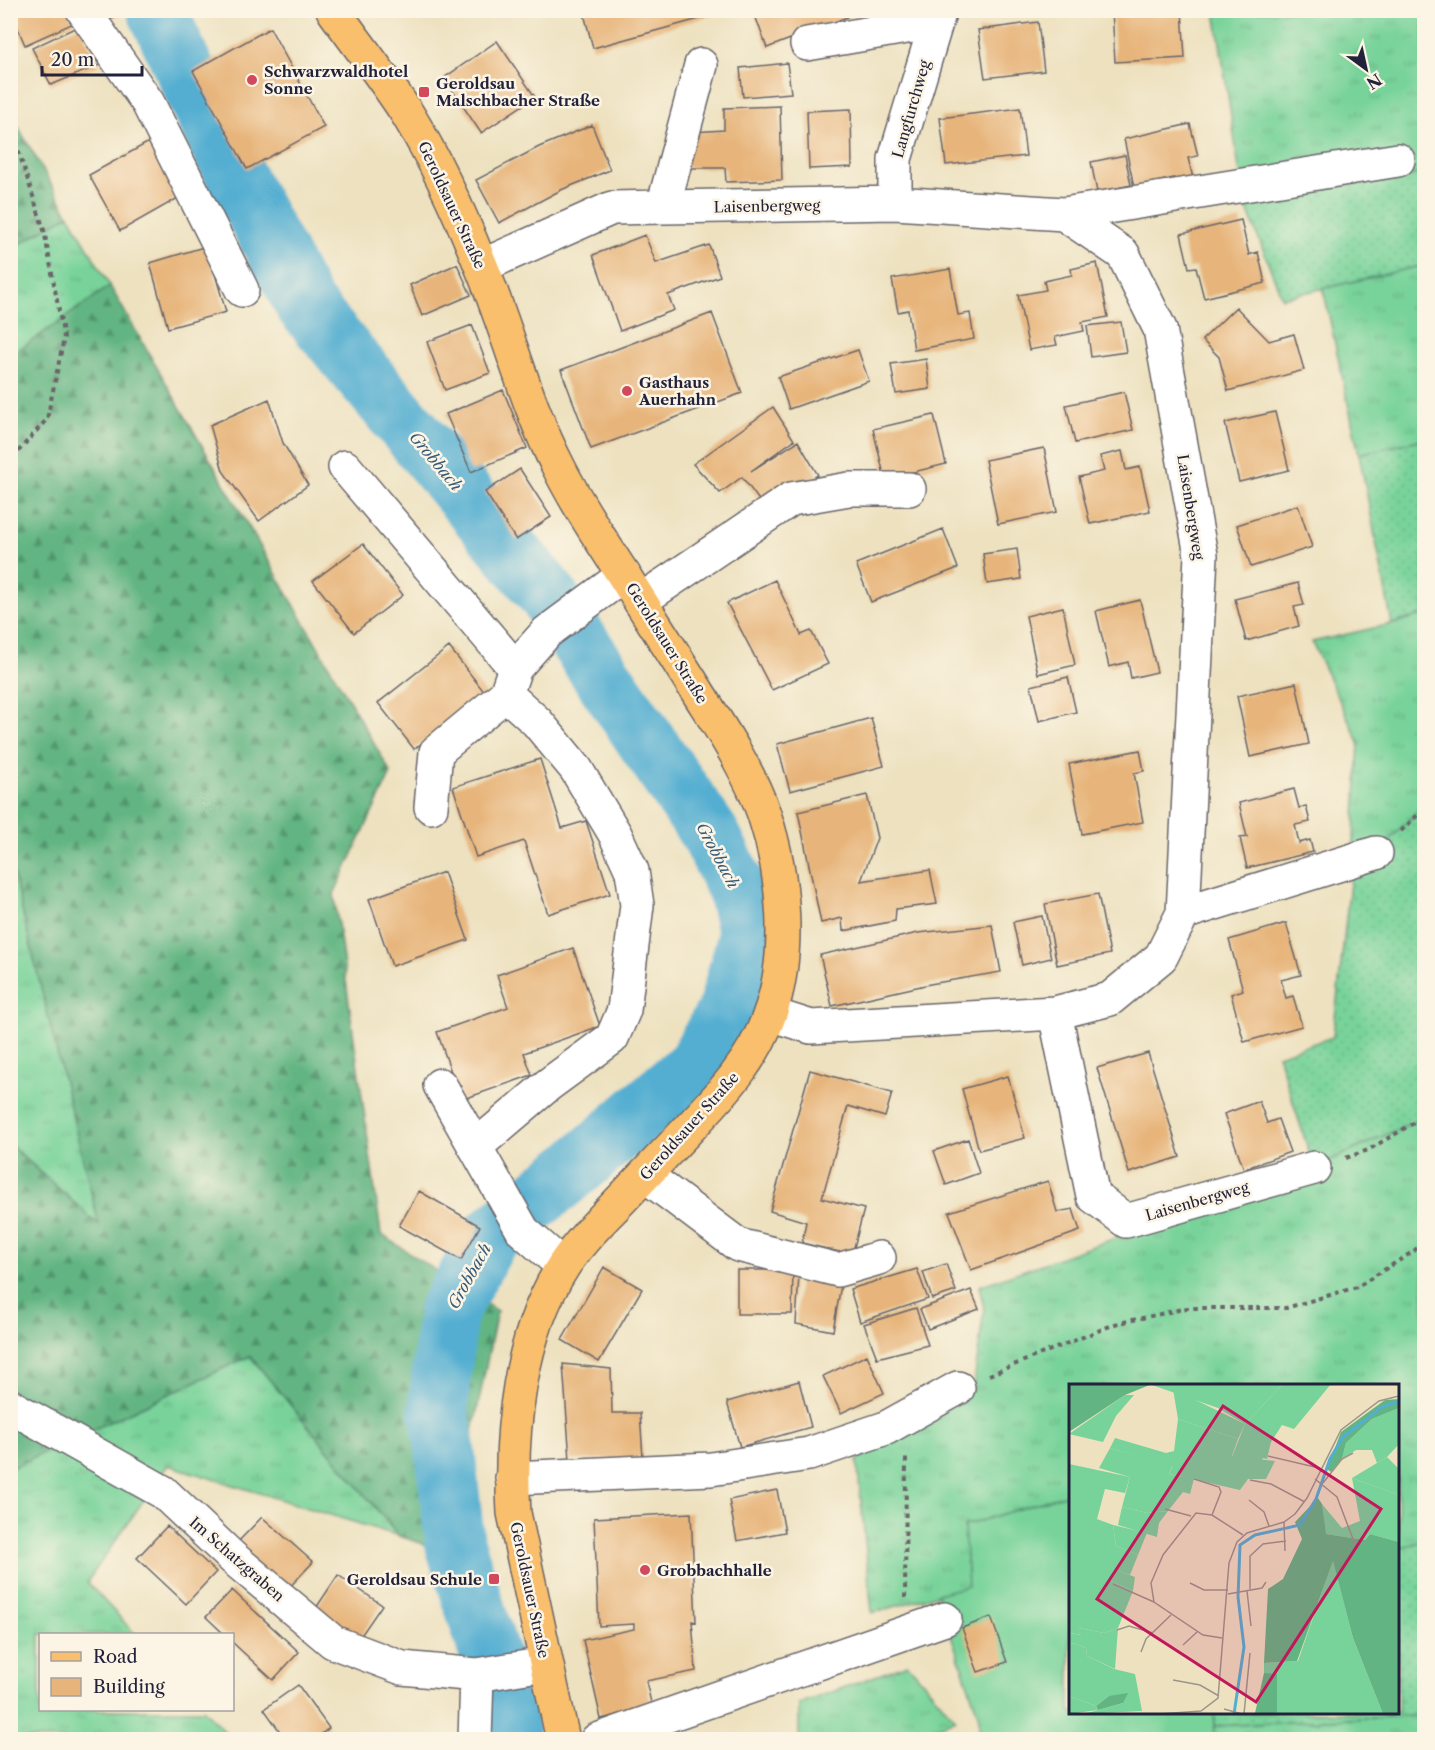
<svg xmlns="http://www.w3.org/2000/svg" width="1435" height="1750" viewBox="0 0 1435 1750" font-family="'Libre Caslon Text',serif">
<defs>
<pattern id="grass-tufts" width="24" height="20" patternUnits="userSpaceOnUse" patternTransform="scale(1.5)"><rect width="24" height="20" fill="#78d39a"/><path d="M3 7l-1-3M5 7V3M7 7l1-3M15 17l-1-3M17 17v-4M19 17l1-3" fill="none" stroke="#68b586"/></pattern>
<pattern id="forest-firs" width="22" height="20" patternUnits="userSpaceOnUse" patternTransform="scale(1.5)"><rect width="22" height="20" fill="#62b582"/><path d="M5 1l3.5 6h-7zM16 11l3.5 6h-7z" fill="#50936c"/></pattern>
<pattern id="garden-dots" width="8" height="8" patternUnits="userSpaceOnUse" patternTransform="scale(1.5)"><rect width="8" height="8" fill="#78d39a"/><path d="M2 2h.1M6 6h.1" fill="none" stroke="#68b586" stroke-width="1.8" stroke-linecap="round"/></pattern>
</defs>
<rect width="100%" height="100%" fill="#fcf5e5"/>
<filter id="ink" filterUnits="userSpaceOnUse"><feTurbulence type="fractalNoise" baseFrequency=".0167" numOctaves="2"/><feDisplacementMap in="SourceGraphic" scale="12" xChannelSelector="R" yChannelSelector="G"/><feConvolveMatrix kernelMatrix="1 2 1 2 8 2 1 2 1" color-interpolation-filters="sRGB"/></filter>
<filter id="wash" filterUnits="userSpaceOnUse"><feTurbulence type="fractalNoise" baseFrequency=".008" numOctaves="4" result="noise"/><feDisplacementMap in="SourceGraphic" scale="24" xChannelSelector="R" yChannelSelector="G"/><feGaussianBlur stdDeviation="1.35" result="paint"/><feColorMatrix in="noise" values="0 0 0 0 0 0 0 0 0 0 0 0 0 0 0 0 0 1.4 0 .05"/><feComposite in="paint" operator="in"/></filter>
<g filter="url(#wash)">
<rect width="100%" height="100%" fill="#ede1bf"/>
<path fill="url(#grass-tufts)" stroke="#4d7a6a" stroke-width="1.5" d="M1215,11H1424V177L1423,173L1244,201Z
M69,215L110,286L11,356L10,249Z
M1424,265V439L1359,454L1323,288Z
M1424,614V805L1376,853L1353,855L1359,742L1312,642L1392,624Z
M11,865L100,1226L11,1145Z
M1424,1117V1541L1398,1548V1386H1070V1493L965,1526L968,1586L872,1613L857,1460L973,1390L984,1309L979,1286L1314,1168Z
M250,1356L399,1536L168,1465L87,1582L135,1634H40V1710H204L232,1739H11L10,1468Z
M908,1664L956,1720L900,1739H799V1704Z
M1424,1715V1739L1212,1740L1215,1726Z"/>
<path fill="url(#forest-firs)" stroke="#426c5e" stroke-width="1.5" d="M10,113L69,215L11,249H10Z
M110,286L391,773L334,894L381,1234L497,1311L449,1552L399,1536L250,1356L11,1468L10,1145L99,1225L11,865L10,356Z"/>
<path fill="url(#garden-dots)" stroke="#4d7a6a" stroke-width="1.5" d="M1424,173V265L1282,298L1244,201Z
M1424,439V614L1392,624L1359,454Z
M1424,805V1117L1314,1168L1278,1055L1333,1037L1353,855L1376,853Z
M1424,1541V1715L1215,1726L1214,1713L1398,1712V1548Z"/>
<path fill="#78d39a" stroke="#4d7a6a" stroke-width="1.5" d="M1070,1493V1712L1214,1713L1215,1726L1212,1739H979V1717L937,1594L968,1586L964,1526Z"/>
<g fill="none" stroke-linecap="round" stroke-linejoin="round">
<path stroke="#53aed1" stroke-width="60" d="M157,10L222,151L305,305L546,593L711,836L737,889L748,935L727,1011L696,1065L588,1158L489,1238L448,1311L438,1407L445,1449L455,1544L503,1698L511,1740"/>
</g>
<g id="blocks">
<path fill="#e7b57c" d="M10,10H68L74,23L25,45Z
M102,10H128L107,21Z
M583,10H727L728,11L593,48Z
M753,10H844L847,17L767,48Z
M1112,10H1182L1185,58L1115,62Z
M1038,22L1044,71L985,78L978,30Z
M79,26L99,65L51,85L32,48Z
M270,28L324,127L247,169L193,71Z
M497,41L535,97L481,133L444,78Z
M787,63L791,93L743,97L740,68Z
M780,106L782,180L726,182L725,168H682L692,132L724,130V108Z
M1020,108L1026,156L946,165L940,118Z
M851,109L852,167L809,169L807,111Z
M1190,124L1198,156L1188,158L1194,182L1175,186L1174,178L1134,187L1124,139Z
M592,125L610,170L561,190L499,223L476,180L539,147Z
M149,142L180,197L120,231L89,175Z
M1125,155L1131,185L1097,192L1091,162Z
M1241,220L1249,255L1258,252L1265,283L1204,298L1196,267L1189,268L1181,234Z
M645,235L656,263L709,245L720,276L668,295L674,310L620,331L593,255Z
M207,246L226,312L168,328L150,263Z
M1097,263L1108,317L1082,322L1084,331L1055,337L1057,345L1029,350L1018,295L1046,290L1044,281L1072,275L1071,269Z
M457,264L471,295L422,316L410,285Z
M950,269L958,315L970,313L974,339L914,350L908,310L898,312L892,279Z
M1236,307L1269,341L1294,334L1304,370L1228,391L1219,357L1202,340Z
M712,313L742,393L591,449L561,370Z
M1121,322L1126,352L1091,357L1087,326Z
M472,325L490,373L445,390L427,342Z
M858,350L869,381L789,409L778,377Z
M926,359L930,389L896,394L891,364Z
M503,390L527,448L471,472L446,414Z
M1124,392L1133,430L1075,443L1066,405Z
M269,399L283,443L308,485L259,521L223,471L210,425Z
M773,407L794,440L751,471L798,441L818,475L764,507L742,477L720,493L693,464Z
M1275,412L1289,470L1239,482L1225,423Z
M934,415L946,464L885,479L873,429Z
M1044,448L1057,512L998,524L985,460Z
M1122,451L1126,470L1140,467L1150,511L1090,524L1079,477L1104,471L1100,456Z
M520,469L551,517L516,540L485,492Z
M1298,505L1312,547L1251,567L1237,525Z
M943,529L958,568L871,602L856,564Z
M363,544L403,595L354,633L313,581Z
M1017,549L1021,579L987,584L983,554Z
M775,580L801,635L811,631L828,664L772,690L727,603Z
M1298,583L1304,605L1294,607L1299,626L1246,641L1235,599Z
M1140,600L1157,672L1131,678L1128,662L1109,667L1096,611Z
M1063,607L1075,665L1038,674L1026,616Z
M449,647L486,694L414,749L378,703Z
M1068,677L1076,712L1039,721L1031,686Z
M1296,683L1309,744L1250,757L1237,696Z
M871,718L884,766L790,791L777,744Z
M1140,750L1144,771L1134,773L1143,822L1082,834L1069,764Z
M540,759L562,828L586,821L610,894L548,914L524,841L476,857L453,787Z
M1294,789L1299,808L1306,806L1310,822L1295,825L1299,843L1310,840L1313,852L1247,868L1240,838L1247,837L1239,803Z
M867,795L877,838L861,881L930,870L937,904L896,909L895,921L843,931L842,918L821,923L798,812Z
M444,872L468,940L392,966L369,899Z
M1098,894L1110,954L1057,965L1045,904Z
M1042,916L1051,958L1022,965L1013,922Z
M1286,923L1301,975L1281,980L1286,998L1293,996L1302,1026L1244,1042L1231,994L1243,990L1229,940Z
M992,925L1001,972L930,984L832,1006L820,955L918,933Z
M573,948L600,1026L524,1053L532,1075L461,1100L437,1032L508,1007L497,975Z
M1148,1053L1180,1157L1129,1173L1097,1068Z
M810,1070L892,1093L885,1117L848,1106L822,1198L864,1209L852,1255L802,1243L806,1222L770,1211Z
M1008,1076L1025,1138L979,1150L962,1089Z
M1259,1101L1267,1123L1278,1119L1290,1152L1244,1169L1224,1114Z
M968,1139L979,1173L946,1185L934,1151Z
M1048,1181L1057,1212L1073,1209L1080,1231L971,1270L949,1212Z
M419,1191L480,1226L461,1260L399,1226Z
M946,1264L956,1291L932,1299L923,1272Z
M604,1267L642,1289L599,1362L562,1340Z
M917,1269L928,1299L860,1322L850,1289Z
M737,1270H793L792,1314H737Z
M799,1274L842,1279L833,1331L796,1324Z
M971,1290L979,1309L928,1329L920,1309Z
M916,1308L928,1345L877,1358L864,1324Z
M867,1355L884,1393L841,1413L823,1376Z
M563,1364L611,1369L612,1413H640L643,1458L570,1460Z
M799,1381L811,1427L740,1447L727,1402Z
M777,1490L785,1532L737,1541L729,1500Z
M691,1513L696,1622L692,1621L696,1671L646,1681L652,1707L601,1719L583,1640L634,1629V1624L599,1626L594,1518Z
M262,1517L313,1562L286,1591L235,1545Z
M167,1526L216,1572L186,1604L137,1558Z
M338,1575L382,1605L358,1640L314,1611Z
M232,1590L299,1652L273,1680L232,1642V1634H224L206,1617Z
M991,1617L1007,1662L978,1672L962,1628Z
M298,1685L329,1728L314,1740H286L264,1709Z"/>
</g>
</g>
<g filter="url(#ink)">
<use href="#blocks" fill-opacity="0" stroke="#696569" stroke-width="1.5"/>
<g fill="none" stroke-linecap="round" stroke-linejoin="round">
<defs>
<path id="minor" d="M83,10L148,103L242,290
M807,44L936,22
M895,203V159L940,10
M663,207L701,65
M1064,214L1398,160
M482,266L612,208L663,207L895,203L1064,214L1123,254L1160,329L1201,555L1183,913L1161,957L1110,999L1055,1013L811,1027L770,1014
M345,467L515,668
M640,601L791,499L849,489H909
M431,807L436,752L506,694L515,668L547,632L624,575
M1183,913L1376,853
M1055,1013L1093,1196L1126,1221L1314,1168
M440,1085L523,1231L563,1266
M475,1147L548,1085L612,1038L624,1010L637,905L632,871L615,834L576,769L537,722L506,694
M645,1175L738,1245L838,1270L879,1258
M10,1406L163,1492L233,1558L333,1642L402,1668L477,1675L545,1664
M512,1478L711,1469L809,1454L886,1428L958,1388
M475,1740L477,1675
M597,1740L945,1619"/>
<path id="major" d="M333,10C358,45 385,79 408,115C436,161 459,211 479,261C508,329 525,403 559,468C577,504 599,537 621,571C647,612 673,653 699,694C723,732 749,771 764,814C784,874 792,954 769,1016C752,1065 714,1102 679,1139C657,1162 636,1184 614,1207C596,1225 578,1244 564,1265C519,1334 509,1433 514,1513L563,1740"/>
</defs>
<use href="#minor" stroke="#696569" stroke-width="36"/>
<use href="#major" stroke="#696569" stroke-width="36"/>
<path stroke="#696569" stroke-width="4" stroke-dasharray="4.5 4.5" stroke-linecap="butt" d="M10,125L44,230L64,338L47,419L14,456L10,457
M1401,831L1424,809
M1346,1158L1368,1150L1424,1117
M989,1375L1115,1324L1187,1308H1286L1357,1287L1414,1251L1424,1241
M905,1598L906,1456"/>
<use href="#minor" stroke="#fff" stroke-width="33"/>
<use href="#major" stroke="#f9bf6c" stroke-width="33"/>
</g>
</g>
<g fill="#d1495b" stroke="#fcf5e5" stroke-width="2">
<circle cx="252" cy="80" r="6"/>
<rect x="418" y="86" width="12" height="12" rx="3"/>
<circle cx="627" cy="391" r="6"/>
<circle cx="645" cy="1570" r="6"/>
<rect x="488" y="1573" width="12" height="12" rx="3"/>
</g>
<g text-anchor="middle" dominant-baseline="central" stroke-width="5" stroke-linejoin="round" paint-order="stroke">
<g font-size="15" font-weight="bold" fill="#22223b" stroke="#fcf5e5" text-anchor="start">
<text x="264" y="71">Schwarzwaldhotel<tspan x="264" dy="17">Sonne</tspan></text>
<text x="436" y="83">Geroldsau<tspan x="436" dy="17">Malschbacher Straße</tspan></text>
<text x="639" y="382">Gasthaus<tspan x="639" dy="17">Auerhahn</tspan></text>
<text x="657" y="1570">Grobbachhalle</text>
<text x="482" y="1579" text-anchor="end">Geroldsau Schule</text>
</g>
<g font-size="15" fill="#22223b" stroke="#fcf5e5">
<text transform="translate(911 109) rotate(-74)">Langfurchweg</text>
<text transform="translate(452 205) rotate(65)">Geroldsauer Straße</text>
<text transform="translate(767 206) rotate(-1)">Laisenbergweg</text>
<text transform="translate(1191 507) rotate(81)">Laisenbergweg</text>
<text transform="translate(667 643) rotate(58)">Geroldsauer Straße</text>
<text transform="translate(689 1126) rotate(-48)">Geroldsauer Straße</text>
<text transform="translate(1197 1201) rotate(-16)">Laisenbergweg</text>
<text transform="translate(237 1559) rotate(41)">Im Schatzgraben</text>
<text transform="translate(530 1590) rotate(78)">Geroldsauer Straße</text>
</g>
<g font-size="16" font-style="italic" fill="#365a77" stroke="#fcf5e5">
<text transform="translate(436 461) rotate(50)">Grobbach</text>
<text transform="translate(718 855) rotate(62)">Grobbach</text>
<text transform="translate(469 1276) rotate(-61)">Grobbach</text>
</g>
</g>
<g transform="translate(1069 1384)">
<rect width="330" height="330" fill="#ede1bf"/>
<path d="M214,0L176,40L149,24L83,1ZM56,11H65L47,32L34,58L0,50ZM330,24V60L318,73L308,79L303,66H287L273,75L277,59L303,35ZM109,35L169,55L163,72L206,77L197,95H179L171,106L100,90L103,83L41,64L46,54L97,69L105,67ZM0,80L61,93L56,109L36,105L28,135L44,141L47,162L69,171L61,191L47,186L42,197L64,207L49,244L35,249L10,244L13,251L0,249ZM283,94L330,111V158L301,150L296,156L256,150L253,120L273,144L291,137ZM53,123L78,129L99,127L90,139L88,153L49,141ZM264,176L284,254L314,330H208V291L195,289V279L229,277ZM4,259L17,264L18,272L45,285L66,290L73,327L15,330L54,319L40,312L27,322L0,312V262Z" fill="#78d39a"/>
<path d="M0,0H83L56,11L0,48ZM330,15V24L303,35L277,59L273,75L262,88L258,85L272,48L316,16ZM249,114L253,120L257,150L296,156L301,150L330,158V330H314L284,254L264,177L228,277L195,279L199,205L214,195L233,155L226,138ZM195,289L208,290V330H179L186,329ZM59,309L54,319L29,326L27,322L40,312Z" fill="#62b582"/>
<path d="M104,5L176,40L169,55L109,35ZM41,64L103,82L100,90L125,95L121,110L114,108L99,127L78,129L53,123L61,93L30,84ZM318,73L330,85V111L283,94ZM44,141L78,149L69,171L47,162ZM47,186L66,193L64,207L42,197ZM10,244L35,249L49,244L46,285L18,272L17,264L4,259L0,262V249L12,251ZM267,256L256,330H238L241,314L234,310L230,293L233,273H240ZM0,312L27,322L29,326L0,330Z" fill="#78d39a"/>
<path d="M214,0H262L225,45L213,41L202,58L198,75L194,74L190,80L163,73L176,40Z" fill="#78d39a"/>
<path fill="none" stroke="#53aed1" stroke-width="3" d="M165,330L175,263L169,213L171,161L186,151L231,141L247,115L261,75L274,53L313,23L330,17"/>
<path fill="none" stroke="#9c958a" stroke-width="1.5" d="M199,72L250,84M125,95L150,103L152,108L143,131M246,95L268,113L287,163M181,96L202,100L236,118M254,99L273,75L284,69M180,116L195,128L200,142M96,125L122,132M215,138L216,167M121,199L135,206H159M44,200L85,218M181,205V172L194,160L217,157M178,207L182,242M159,210L193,204L197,198M48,246L60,242L84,249M153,254L134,251L85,218L82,199L94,171L127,129L143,131L174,151M114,261L128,248M72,268L77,255L102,231M104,296L131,301L150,312M155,325L173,330M90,330L132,327L149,314L160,179L168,158L178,149L215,138L226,130L238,114L272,46L310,17L330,12M175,330L181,269"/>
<path fill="#c2185b" fill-opacity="0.15" stroke="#c2185b" stroke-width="3" d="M154,22L312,125L187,318L28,215Z"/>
<rect width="330" height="330" fill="none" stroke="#22223b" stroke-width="3"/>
</g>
<rect width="1435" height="1750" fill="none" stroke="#fcf5e5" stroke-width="36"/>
<rect x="39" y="1633" width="195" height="78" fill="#fcf5e5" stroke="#a5a1a1" stroke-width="1.5"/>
<rect x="51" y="1652" width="30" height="9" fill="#f9bf6c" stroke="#a5a1a1" stroke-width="1.5"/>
<text x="93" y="1663" font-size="18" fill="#22223b">Road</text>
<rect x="51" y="1678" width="30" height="18" fill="#e7b57c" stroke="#a5a1a1" stroke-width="1.5"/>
<text x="93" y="1693" font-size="18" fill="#22223b">Building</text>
<g transform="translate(1366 69) rotate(147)" stroke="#fcf5e5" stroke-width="4.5" paint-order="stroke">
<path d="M0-4.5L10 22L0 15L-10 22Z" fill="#22223b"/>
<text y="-9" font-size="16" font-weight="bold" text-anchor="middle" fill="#22223b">N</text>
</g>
<path d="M42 66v9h100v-9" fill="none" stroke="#22223b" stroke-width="3"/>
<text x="51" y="66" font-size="18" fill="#22223b" stroke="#fcf5e5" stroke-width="4.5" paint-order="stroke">20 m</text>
</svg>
